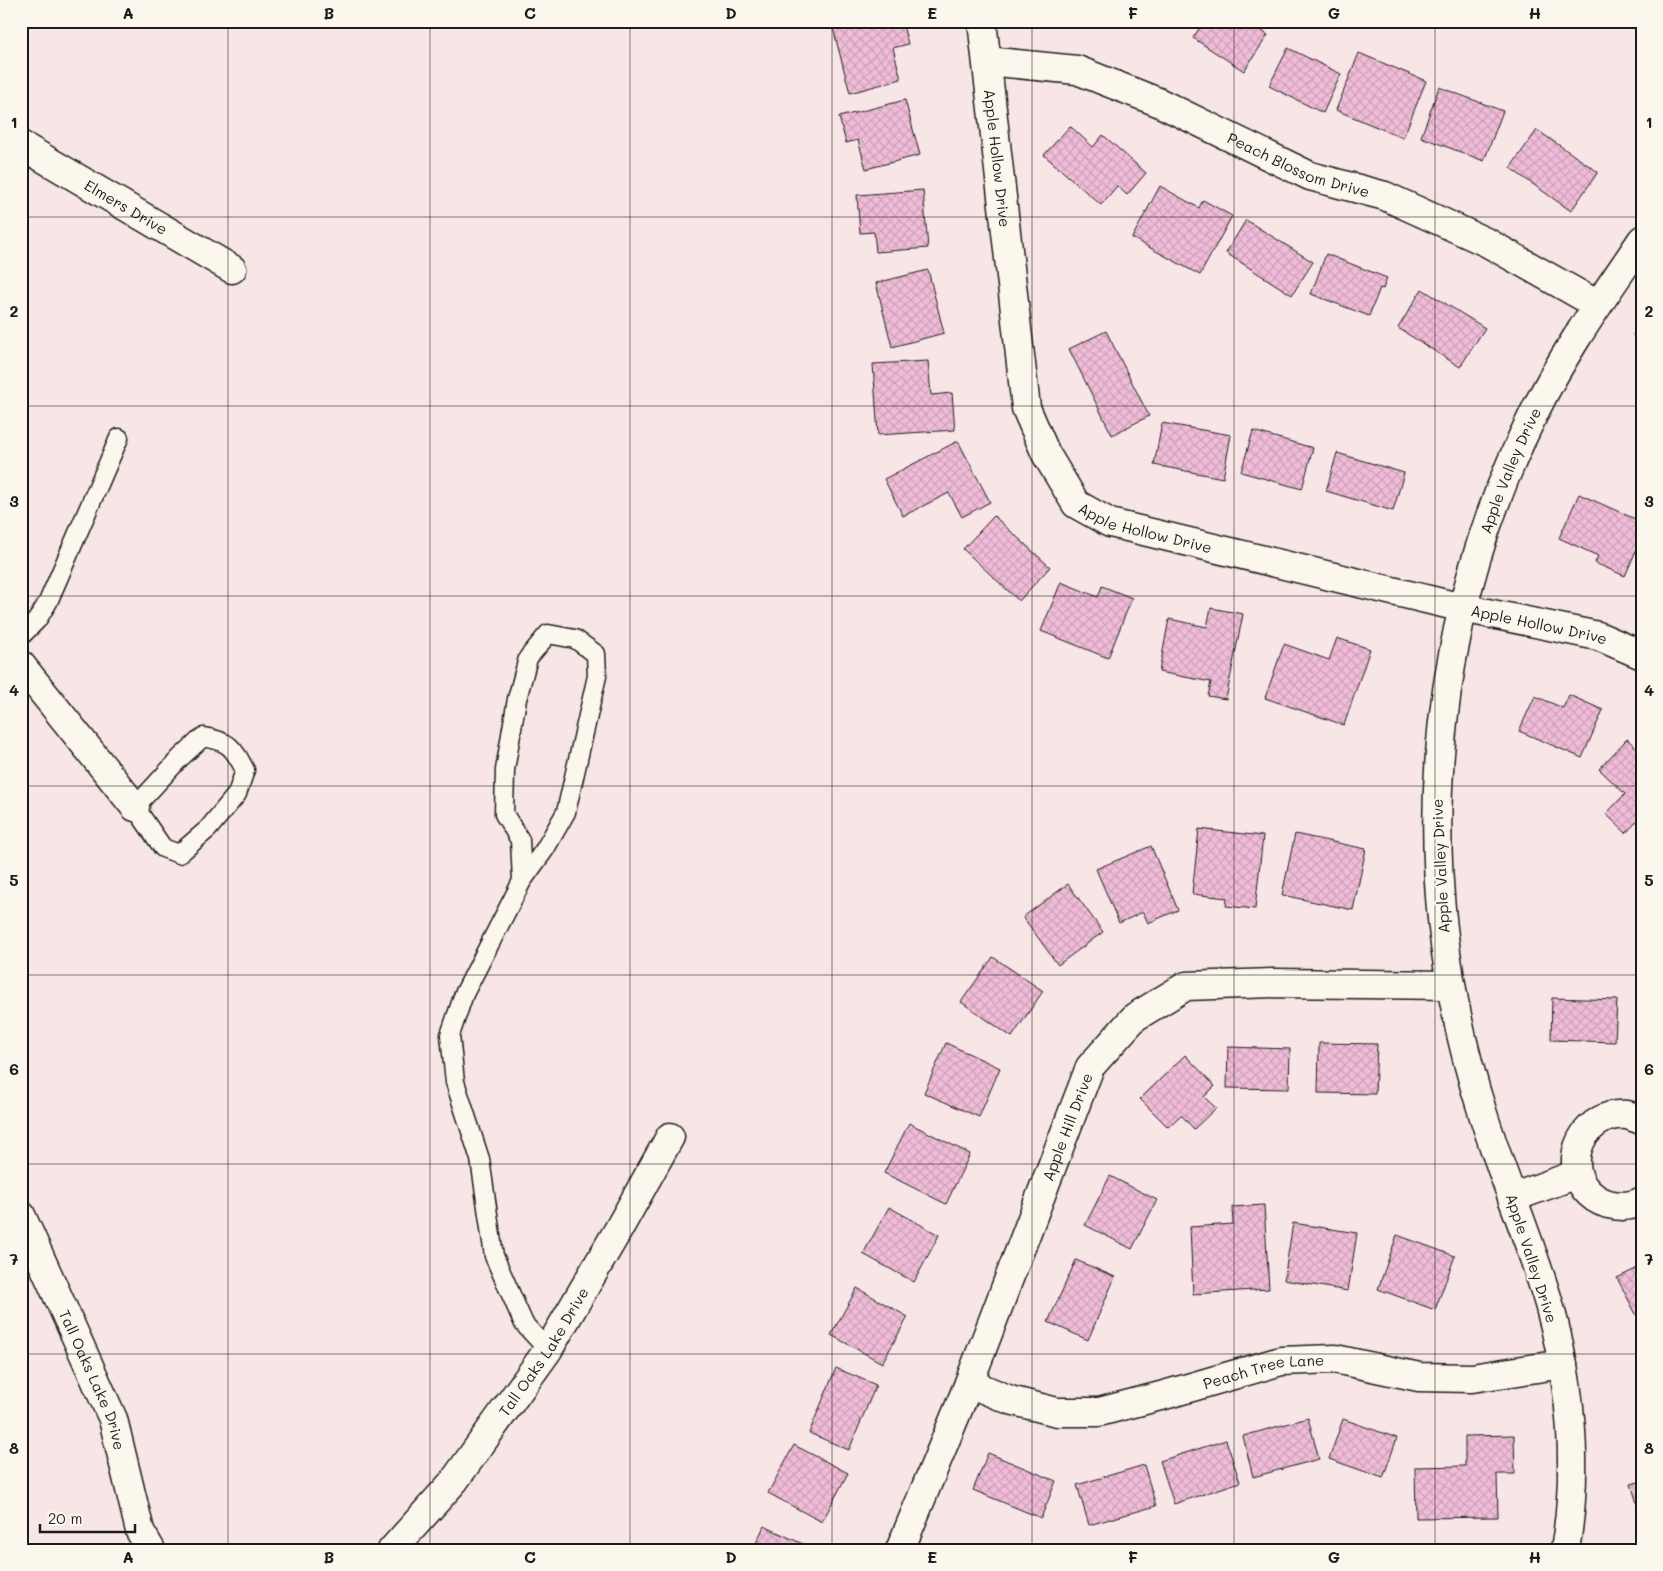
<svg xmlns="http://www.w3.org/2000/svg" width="1663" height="1571" viewBox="0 0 1663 1571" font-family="Mali,sans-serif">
<defs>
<pattern id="building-cross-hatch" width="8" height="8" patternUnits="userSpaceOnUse" patternTransform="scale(1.25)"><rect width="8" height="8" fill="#f0bcd8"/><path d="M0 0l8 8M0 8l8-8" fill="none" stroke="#cda1b9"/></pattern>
</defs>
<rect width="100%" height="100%" fill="#f8e5e6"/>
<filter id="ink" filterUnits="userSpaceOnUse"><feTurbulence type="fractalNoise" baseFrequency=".02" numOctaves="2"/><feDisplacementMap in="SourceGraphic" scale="10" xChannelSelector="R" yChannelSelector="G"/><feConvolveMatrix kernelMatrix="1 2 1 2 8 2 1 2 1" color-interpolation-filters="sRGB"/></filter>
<g filter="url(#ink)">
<path fill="url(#building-cross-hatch)" stroke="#1c1c1c" d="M858,21H902L908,44L893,48L901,79L850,93L833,28Z
M1204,21H1247L1268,35L1244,71L1193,38Z
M1288,48L1341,74L1323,113L1269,86Z
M1359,53L1426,81L1403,138L1336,110Z
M1439,87L1503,111L1484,161L1421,137Z
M905,100L920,155L866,169L858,140L846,143L839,117Z
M1070,126L1093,147L1103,135L1146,173L1127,195L1117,186L1101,205L1044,155Z
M1537,130L1598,172L1571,211L1510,168Z
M1160,186L1199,208L1203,200L1232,216L1200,275L1132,238Z
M923,190L928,248L876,252L874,232L860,233L857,195Z
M1246,220L1313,262L1292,295L1226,253Z
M1326,254L1387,278L1383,289L1380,288L1369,316L1311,294Z
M928,270L944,333L892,347L876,283Z
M1422,289L1485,328L1460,367L1398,328Z
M1642,330V353L1633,334Z
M1106,331L1149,416L1112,435L1069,349Z
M928,361L931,395L952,393L955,430L878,435L873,364Z
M1162,423L1231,435L1223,478L1154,465Z
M1253,431L1313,448L1302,489L1241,472Z
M958,441L990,502L962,517L949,493L903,516L884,479Z
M1337,453L1404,473L1393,511L1326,491Z
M1579,494L1642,522V537L1625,576L1595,563L1598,556L1559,538Z
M994,516L1050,567L1019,601L963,549Z
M1061,582L1098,597L1102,586L1132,598L1108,658L1041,631Z
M1211,608L1243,614L1226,699L1208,696L1211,682L1159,672L1169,619L1207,627Z
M1337,638L1370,649L1344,725L1265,698L1284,644L1329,660Z
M1569,695L1603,710L1582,758L1519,731L1535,696L1563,708Z
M1627,739L1642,753V816L1626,833L1606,814L1625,794L1599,769Z
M1199,829L1263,836L1255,909L1226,906L1227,898L1192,894Z
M1295,834L1366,849L1353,910L1282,895Z
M1151,846L1178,910L1148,923L1143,912L1119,923L1096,869Z
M1068,884L1103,932L1058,965L1023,917Z
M993,957L1043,991L1012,1037L961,1002Z
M1552,998L1617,1000L1615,1042L1551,1040Z
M946,1043L1000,1068L979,1117L924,1093Z
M1319,1043L1377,1044L1375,1094L1318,1093Z
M1228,1047L1290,1049L1289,1089L1227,1088Z
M1185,1055L1215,1086L1204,1097L1216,1108L1194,1129L1181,1115L1168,1127L1140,1099Z
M909,1123L970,1154L946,1204L884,1173Z
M1110,1176L1157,1200L1132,1249L1085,1225Z
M1264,1205L1269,1289L1193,1294L1190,1227L1233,1224L1232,1207Z
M889,1207L939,1235L914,1282L863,1254Z
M1293,1223L1357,1233L1348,1291L1284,1280Z
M1397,1235L1455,1256L1435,1310L1378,1289Z
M1076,1260L1115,1277L1088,1340L1048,1322Z
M1642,1266V1314L1637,1316L1617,1278Z
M857,1288L908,1317L882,1363L831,1335Z
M836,1368L876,1385L849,1450L809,1433Z
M1308,1418L1319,1459L1253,1477L1243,1436Z
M1343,1419L1397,1438L1383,1478L1329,1459Z
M1514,1435L1515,1474H1497L1498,1517L1416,1518L1415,1467L1465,1466V1436Z
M1226,1440L1240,1482L1174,1504L1160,1461Z
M794,1445L848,1473L822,1522L768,1493Z
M988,1453L1056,1481L1041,1518L973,1490Z
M1144,1465L1156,1506L1089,1525L1077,1485Z
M1642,1481V1519L1631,1484Z
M764,1526L816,1550H753Z"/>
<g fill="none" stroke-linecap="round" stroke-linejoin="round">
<defs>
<path id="service" d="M21,636L37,620L48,602L119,438
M203,737C229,741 233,747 245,770L237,794L208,829L179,854L163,848L135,807L180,758Z
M522,881L545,849L566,812L597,676L596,654L575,639L548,634L528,658L517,699L505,770L504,814L520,840L522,881L464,994L450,1035L455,1082L480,1159L494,1256L524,1324L548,1350"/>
<g id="minor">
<path id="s1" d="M982,21L1026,408L1046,454L1076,504L1110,523L1463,608L1598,636L1642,655"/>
<path id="s2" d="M987,61L1077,70L1158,102L1310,176L1385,196L1488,243L1598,305"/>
<path id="s3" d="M21,145L232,269"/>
<path d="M21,665L135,807"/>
<path d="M1642,1120C1637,1119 1632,1116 1627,1115C1618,1114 1608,1116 1601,1120C1565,1140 1568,1192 1608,1204C1620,1207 1631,1207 1642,1201"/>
<path d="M1512,1198L1577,1174"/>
<path id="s4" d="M21,1215L113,1419L140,1531L151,1550"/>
<path id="s5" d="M969,1383L1010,1400L1057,1412H1099L1168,1394L1281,1361L1335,1359L1419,1377L1472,1378L1563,1364"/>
<path id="s6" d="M392,1550L454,1481L548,1350L617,1232L670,1137"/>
<path id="s7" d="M900,1550L969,1383L1090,1067L1135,1017L1186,986L1273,983L1451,985"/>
<path id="s8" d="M1565,1550C1579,1468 1571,1383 1549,1304C1530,1240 1503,1178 1483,1114C1408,880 1425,630 1536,409C1565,350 1605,295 1642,240"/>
</g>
</defs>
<use href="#service" stroke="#1c1c1c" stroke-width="21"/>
<use href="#minor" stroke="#1c1c1c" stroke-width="31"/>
<use href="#service" stroke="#fbf7ec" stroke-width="18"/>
<use href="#minor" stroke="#fbf7ec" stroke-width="28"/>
</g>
</g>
<path fill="none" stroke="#1c1c1c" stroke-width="1" stroke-opacity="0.55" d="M228,21V1550M430,21V1550M630,21V1550M832,21V1550M1032,21V1550M1234,21V1550M1435,21V1550M21,217H1642M21,406H1642M21,596H1642M21,786H1642M21,975H1642M21,1164H1642M21,1354H1642"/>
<g text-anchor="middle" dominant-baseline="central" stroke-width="4" stroke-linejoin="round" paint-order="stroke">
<g font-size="15" fill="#1c1c1c" stroke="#fbf7ec">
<text stroke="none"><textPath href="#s1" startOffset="138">Apple Hollow Drive</textPath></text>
<text stroke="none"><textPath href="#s2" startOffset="332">Peach Blossom Drive</textPath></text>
<text stroke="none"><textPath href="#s3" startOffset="122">Elmers Drive</textPath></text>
<text stroke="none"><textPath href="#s8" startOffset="1108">Apple Valley Drive</textPath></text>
<text stroke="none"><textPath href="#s1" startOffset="572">Apple Hollow Drive</textPath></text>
<text stroke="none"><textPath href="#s1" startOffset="978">Apple Hollow Drive</textPath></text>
<text transform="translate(1440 866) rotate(-93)">Apple Valley Drive</text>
<text stroke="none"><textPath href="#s7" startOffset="455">Apple Hill Drive</textPath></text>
<text transform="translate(1532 1258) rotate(72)">Apple Valley Drive</text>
<text stroke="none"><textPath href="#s6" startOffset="250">Tall Oaks Lake Drive</textPath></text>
<text stroke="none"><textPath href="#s5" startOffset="305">Peach Tree Lane</textPath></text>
<text stroke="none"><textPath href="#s4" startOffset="180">Tall Oaks Lake Drive</textPath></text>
</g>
</g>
<rect width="1663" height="1571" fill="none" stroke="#fbf7ec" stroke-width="55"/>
<path d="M40 1524v8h95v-8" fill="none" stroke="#1c1c1c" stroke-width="2.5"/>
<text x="48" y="1524" font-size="15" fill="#1c1c1c" stroke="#fbf7ec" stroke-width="4" paint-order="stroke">20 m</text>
<rect x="28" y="28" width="1608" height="1516" fill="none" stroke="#1c1c1c" stroke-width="2"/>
<g font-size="16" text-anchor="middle" font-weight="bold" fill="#1c1c1c">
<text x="128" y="19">A</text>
<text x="329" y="19">B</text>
<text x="530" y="19">C</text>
<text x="731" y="19">D</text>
<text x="932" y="19">E</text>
<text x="1133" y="19">F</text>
<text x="1334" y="19">G</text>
<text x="1535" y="19">H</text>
<text x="14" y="128">1</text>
<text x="1649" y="128">1</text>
<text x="14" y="317">2</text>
<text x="1649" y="317">2</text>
<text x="14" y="507">3</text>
<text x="1649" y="507">3</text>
<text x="14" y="696">4</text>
<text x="1649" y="696">4</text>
<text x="14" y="886">5</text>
<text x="1649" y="886">5</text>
<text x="14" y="1075">6</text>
<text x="1649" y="1075">6</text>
<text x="14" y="1265">7</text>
<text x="1649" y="1265">7</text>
<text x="14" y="1454">8</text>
<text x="1649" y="1454">8</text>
<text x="128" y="1563">A</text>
<text x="329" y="1563">B</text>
<text x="530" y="1563">C</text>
<text x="731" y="1563">D</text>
<text x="932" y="1563">E</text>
<text x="1133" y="1563">F</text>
<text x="1334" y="1563">G</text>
<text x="1535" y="1563">H</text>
</g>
</svg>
